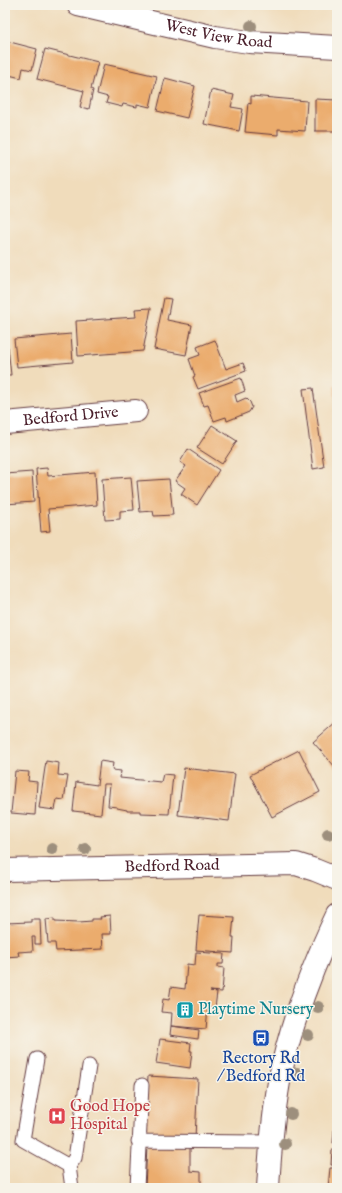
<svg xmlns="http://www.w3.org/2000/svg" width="342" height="1193" viewBox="0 0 342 1193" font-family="'IM FELL English',serif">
<rect width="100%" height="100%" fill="#f7f3e8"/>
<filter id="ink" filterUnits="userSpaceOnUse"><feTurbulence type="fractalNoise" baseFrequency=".025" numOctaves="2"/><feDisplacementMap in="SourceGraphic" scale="8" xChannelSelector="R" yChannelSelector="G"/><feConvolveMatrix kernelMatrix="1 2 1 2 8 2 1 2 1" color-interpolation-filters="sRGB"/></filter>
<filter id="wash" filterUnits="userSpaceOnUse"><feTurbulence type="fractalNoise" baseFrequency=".012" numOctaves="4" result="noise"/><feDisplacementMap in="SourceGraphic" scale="16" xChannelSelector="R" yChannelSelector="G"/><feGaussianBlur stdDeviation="0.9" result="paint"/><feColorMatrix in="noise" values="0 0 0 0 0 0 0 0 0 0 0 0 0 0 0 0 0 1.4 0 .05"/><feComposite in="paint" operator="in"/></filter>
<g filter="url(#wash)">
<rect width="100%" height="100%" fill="#f0dcbb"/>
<g id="blocks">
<path fill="#ebac6d" d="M6,41L37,49L32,70L23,68L21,78L5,74Z
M45,49L98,62L91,89L93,90L89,109L80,107L84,91L37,79Z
M104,64L157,76L150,107L137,104V107L123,104L122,107L106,103L108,97L97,94Z
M165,78L195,86L187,118L157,111Z
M211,90L234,95L231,107L243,109L239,131L204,124Z
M251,96L307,101L305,131L278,129V135L245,132L248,103L251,104Z
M315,99L337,100V131H315Z
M164,298L171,299L167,320L192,325L186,355L154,349Z
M151,308L143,351L78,356L76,321L136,317L135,309Z
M71,334L73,362L17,367L14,339Z
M215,340L226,369L243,363L246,371L198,389L193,377L195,376L189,359L200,355L197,347Z
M5,347H8L11,375H5Z
M241,378L245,391L235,395L237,402L246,398L250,402L252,407L249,412L227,421L226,417L214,421L208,405L204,406L199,393Z
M334,386H337V408H336Z
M313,388L324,467L313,469L303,389Z
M212,425L237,441L222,464L197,448Z
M188,449L219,470L197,505L181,494L185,488L175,481L186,466L180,462Z
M47,468L48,476L95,472L97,505L48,509L50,531L41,532L36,469Z
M32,472L34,502L5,504V474Z
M131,477L134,510L120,511V519L105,520L102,479Z
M169,479L173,515L154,516L153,511L140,512L137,481Z
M337,721V769L313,742Z
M299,750L320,792L272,817L250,775Z
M46,761L59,763L58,775L68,776L64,800L57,799L55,810L39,808Z
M100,761L113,763L112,770L121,771L120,778L161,782L163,774L173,775L169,814L140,813V811H127V810L117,808V807L108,806L110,784H104L101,814L73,811L76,782L97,785Z
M184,768L235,774L229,821L178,815Z
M15,771L29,772L28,781L37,782L35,815L11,813Z
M199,915L234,917L232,937H234L233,953L196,950Z
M110,916L111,934H102L103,949L56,951L55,943H48L46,919L55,918V921L79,922L92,921V919H101L100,917Z
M31,919H40L41,944H35V937H32L33,951L18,952L19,956L5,957V923L31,922Z
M196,952L224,954L223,964H218V967L224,968L222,992L210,991L217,992L215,1008L208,1007L206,1029L171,1026L172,1013L161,1012L163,999L169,1000L171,987L185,989L187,964L195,965Z
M171,1026L199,1030L198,1039L170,1035Z
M160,1039L191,1043L190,1051H192L190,1068L156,1063Z
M148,1076L198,1079L195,1137L145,1135Z
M334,1130H337V1143H333Z
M336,1144H337V1165H331L332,1150H335Z
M147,1145L190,1146V1171L201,1172V1188H145Z
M330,1168H337V1188H328Z"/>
</g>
</g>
<g filter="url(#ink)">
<use href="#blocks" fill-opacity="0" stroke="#633b41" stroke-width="1"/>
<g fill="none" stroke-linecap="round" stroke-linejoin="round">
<defs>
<path id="lane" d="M37,1059L23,1140L69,1166
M138,1141L271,1142
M72,1188L69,1166L75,1158L89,1066
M137,1188L142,1085"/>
<g id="street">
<path id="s1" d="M78,5L215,37L249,42L337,47"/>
<path id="s2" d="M5,423L136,411"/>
<path id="s3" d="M5,870L296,864L315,870L337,879"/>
</g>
<path id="secondary" d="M268,1188C270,1152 273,1117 279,1082C290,1024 312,968 337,915"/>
</defs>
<use href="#lane" stroke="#633b41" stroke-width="15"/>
<use href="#street" stroke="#633b41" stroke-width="24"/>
<use href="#secondary" stroke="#633b41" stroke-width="24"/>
<use href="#lane" stroke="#fff" stroke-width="13"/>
<use href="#street" stroke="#fff" stroke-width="22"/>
<use href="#secondary" stroke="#fff" stroke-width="22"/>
</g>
<g fill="#9d8f7d">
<circle cx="251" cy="26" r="6"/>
<circle cx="328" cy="834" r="6"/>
<circle cx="52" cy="849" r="6"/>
<circle cx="85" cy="849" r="6"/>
<circle cx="318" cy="1007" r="6"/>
<circle cx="308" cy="1035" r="6"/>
<circle cx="297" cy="1073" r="6"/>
<circle cx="291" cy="1114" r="6"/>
<circle cx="285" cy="1144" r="6"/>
</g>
</g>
<defs>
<symbol id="building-square" viewBox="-11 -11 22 22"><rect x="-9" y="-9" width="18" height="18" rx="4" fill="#0f9aa8" stroke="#f7f3e8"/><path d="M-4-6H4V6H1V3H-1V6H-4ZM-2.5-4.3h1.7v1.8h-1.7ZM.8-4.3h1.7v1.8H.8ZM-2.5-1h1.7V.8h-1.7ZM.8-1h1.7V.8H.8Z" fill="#fff"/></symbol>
<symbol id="bus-square" viewBox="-11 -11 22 22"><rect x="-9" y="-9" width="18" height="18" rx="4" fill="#1a4fb4" stroke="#f7f3e8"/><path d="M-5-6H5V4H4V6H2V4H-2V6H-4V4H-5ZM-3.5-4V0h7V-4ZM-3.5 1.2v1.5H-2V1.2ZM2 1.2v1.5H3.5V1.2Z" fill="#fff"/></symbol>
<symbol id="hospital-square" viewBox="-11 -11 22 22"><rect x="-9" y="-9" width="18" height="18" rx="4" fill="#e0444e" stroke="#f7f3e8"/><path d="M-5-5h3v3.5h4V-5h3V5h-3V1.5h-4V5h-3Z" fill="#fff"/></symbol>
</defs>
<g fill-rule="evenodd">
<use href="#building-square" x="175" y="1000" width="20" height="20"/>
<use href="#bus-square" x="251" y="1028" width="20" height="20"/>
<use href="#hospital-square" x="47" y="1106" width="20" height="20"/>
</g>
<g text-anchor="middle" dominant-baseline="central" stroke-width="3" stroke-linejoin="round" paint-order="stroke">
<g font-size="16" fill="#4a1f2b" stroke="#f7f3e8">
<text stroke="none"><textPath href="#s1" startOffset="144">West View Road</textPath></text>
<text stroke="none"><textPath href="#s2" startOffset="66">Bedford Drive</textPath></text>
<text stroke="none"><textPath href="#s3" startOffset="167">Bedford Road</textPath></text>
</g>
<g font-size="16" fill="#0d838f" stroke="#f7f3e8" text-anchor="start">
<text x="198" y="1010">Playtime Nursery</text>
</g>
<g font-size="16" fill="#164399" stroke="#f7f3e8">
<text x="261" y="1059">Rectory Rd<tspan x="261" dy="18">/ Bedford Rd</tspan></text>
</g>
<g font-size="16" fill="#be3a42" stroke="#f7f3e8" text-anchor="start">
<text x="70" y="1107">Good Hope<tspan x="70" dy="18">Hospital</tspan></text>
</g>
</g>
<rect width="342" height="1193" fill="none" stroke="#f7f3e8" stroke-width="20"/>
</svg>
